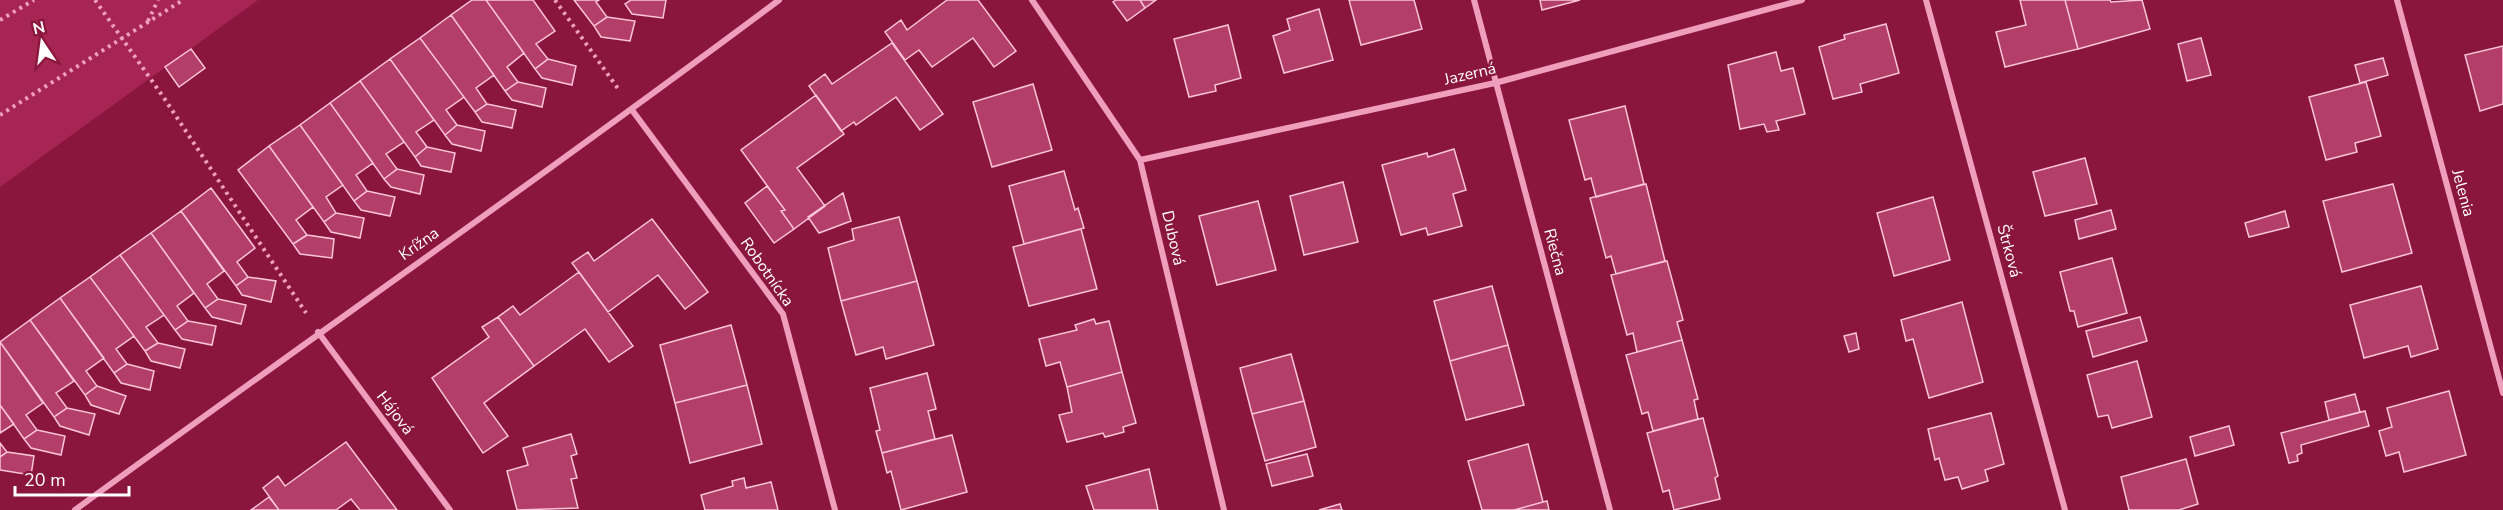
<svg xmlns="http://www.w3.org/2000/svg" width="2503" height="510" viewBox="0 0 2503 510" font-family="'Nunito Sans',sans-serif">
<rect width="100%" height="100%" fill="#8a163d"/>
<path fill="#a72553" d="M0,0H258L0,187Z"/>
<path fill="#b33e67" stroke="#fbc4d8" stroke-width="1.5" d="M472,0H486L524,53L507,67L518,82L505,91L451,15Z
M486,0H533L555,31L536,44L548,59L535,69Z
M574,0H599L596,2L607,17L594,26Z
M631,0H666L663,18L632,14L625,4Z
M947,0H978L1016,51L994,67L973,38L932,67L919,50L905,60L885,32L901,20L907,30Z
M1116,0H1140L1145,8L1127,21L1113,2Z
M1140,0H1156L1145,8Z
M1349,0H1414L1422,29L1361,45Z
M1540,0H1580L1542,10Z
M2020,0H2065L2078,49L2005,67L1996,32L2026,25Z
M2065,0H2110L2111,2L2142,0L2150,29L2078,49Z
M1319,9L1333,60L1284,73L1273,36L1290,30L1287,19Z
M451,15L494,75L476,88L487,104L475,112L420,38Z
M607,17L635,21L630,41L601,37L594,26Z
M1886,24L1899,73L1860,84L1862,92L1833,99L1819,47L1845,39L1844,35Z
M1228,25L1241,78L1215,85L1216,91L1189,97L1174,39Z
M420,38L464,97L446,110L457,125L445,135L390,59Z
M2201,38L2211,75L2187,81L2178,44Z
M892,43L943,114L920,130L896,97L856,125L854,122L841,131L809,86L825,74L832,84Z
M2503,46V104L2480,111L2465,55Z
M191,49L205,68L179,87L165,67Z
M1776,52L1781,71L1793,68L1805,114L1776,121L1779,130L1767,132L1764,124L1740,129L1728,65Z
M2383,58L2388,75L2360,83L2355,65Z
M390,59L434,120L416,132L427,147L415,157L360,81Z
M548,59L576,66L572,85L542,78L535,69Z
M360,81L404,142L386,154L397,169L384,179L330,103Z
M518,82L546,88L542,107L512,100L505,91Z
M2366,82L2381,136L2355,143L2357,152L2326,160L2309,97Z
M1033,84L1052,150L992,167L973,102Z
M816,95L844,134L797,168L825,206L794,229L781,211L785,210L741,150Z
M330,103L373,163L356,175L367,191L354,201L300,125Z
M487,104L516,110L512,128L482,122L475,112Z
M1625,106L1644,184L1596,197L1591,178L1585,180L1569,120Z
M300,125L343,185L326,197L336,213L324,222L269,146Z
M457,125L485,131L481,151L452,144L445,135Z
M269,146L313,207L296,220L307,235L293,244L238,170Z
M427,147L455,153L451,172L421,166L415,157Z
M1454,149L1466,190L1453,194L1462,226L1428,235L1426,228L1401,235L1382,165L1427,153L1428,157Z
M2085,158L2097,204L2045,216L2033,172Z
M397,169L424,175L420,194L391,187L384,179Z
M1064,171L1075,210L1078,208L1084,228L1024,244L1009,186Z
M1343,182L1358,242L1304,255L1290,196Z
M1646,184L1665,261L1616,274L1611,256L1606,258L1590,198Z
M2393,184L2412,253L2342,272L2323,201Z
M767,186L785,210L781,211L794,229L774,243L745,203Z
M211,188L255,248L237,262L248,277L236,286L181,211Z
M367,191L395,197L390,216L361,210L354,201Z
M843,193L851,221L819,233L808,217Z
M1933,197L1950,260L1894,276L1877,213Z
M1258,201L1276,270L1217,285L1199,216Z
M2111,210L2116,229L2079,239L2075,220Z
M181,211L224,271L207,284L218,299L205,308L151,233Z
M2285,211L2289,227L2249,237L2245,223Z
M336,213L364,218L360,238L331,232L324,222Z
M899,217L917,281L841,301L828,248L854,240L852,229Z
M652,219L708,292L685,309L658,275L608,312L572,263L588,252L594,261Z
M1081,229L1097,289L1029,306L1013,247Z
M151,233L194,293L177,306L188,321L175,330L120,255Z
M307,235L334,239L332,258L300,254L293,244Z
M120,255L164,315L146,327L158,343L145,351L90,277Z
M2112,258L2127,313L2078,327L2074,311H2070L2060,272Z
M1667,261L1683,320L1677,322L1682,340L1637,352L1633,333L1627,335L1611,275Z
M579,272L633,346L609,362L585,329L534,366L498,317L513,306L520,315Z
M90,277L134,336L116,349L127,364L114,373L60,298Z
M248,277L276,281L271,302L242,295L236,286Z
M917,281L934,345L886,359L883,347L856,355L841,301Z
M1492,286L1508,345L1450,361L1434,301Z
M2421,286L2438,349L2411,357L2408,346L2364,358L2350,305Z
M60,298L104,358L86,371L97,386L85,395L30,320Z
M218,299L246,305L241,324L212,317L205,308Z
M1962,302L1983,382L1929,398L1913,339L1906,341L1901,320Z
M498,317L534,366L484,403L508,436L483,453L432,378L489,337L482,327Z
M2140,317L2147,341L2093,357L2086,331Z
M1094,319L1096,324L1109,321L1122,372L1067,387L1060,362L1046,366L1039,339L1077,330L1075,325Z
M30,320L74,381L56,393L67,408L54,417L0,342Z
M188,321L216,326L212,345L182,339L175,330Z
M731,325L747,385L675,403L660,345Z
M1856,333L1859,349L1849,352L1844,336Z
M1682,340L1698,399L1694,400L1698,419L1653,431L1648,412L1642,414L1626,355Z
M0,342L43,403L26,415L37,430L24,439L0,405Z
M158,343L185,349L180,368L151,361L145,351Z
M1508,345L1524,405L1466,420L1450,361Z
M1291,354L1304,401L1252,414L1240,368Z
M2137,361L2152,417L2112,428L2108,415L2098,417L2087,375Z
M127,364L154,371L150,390L121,383L114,373Z
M1122,372L1136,423L1123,427L1124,432L1105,437L1103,433L1067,442L1059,415L1072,412L1067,387Z
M927,373L936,409L928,411L935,439L882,453L876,431L880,430L870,388Z
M747,385L762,444L690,463L675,403Z
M97,386L126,396L119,414L91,405L85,395Z
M2449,391L2466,455L2404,472L2399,452L2386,456L2379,431L2392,427L2387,408Z
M2355,394L2360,412L2329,420L2325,402Z
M1304,401L1316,447L1265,461L1252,414Z
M0,405L14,424L0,433Z
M67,408L95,414L89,435L60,426L54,417Z
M2365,411L2369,426L2301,445L2302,453L2297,455L2298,461L2289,463L2281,433Z
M1991,413L2004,464L1985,470L1988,481L1962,489L1958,477L1945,480L1939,458L1935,460L1928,429Z
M1703,418L1718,476L1715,478L1720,499L1674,510L1669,490L1663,492L1647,433Z
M2229,426L2234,445L2195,456L2190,437Z
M37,430L65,436L61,455L31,448L24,439Z
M571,434L577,454L571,456L577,478L571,479L578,508L517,510L507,471L528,465L523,448Z
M952,435L967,492L901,510L891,471L887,473L882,453Z
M346,442L397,510H360L351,499L336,510H279L263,488L278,476L285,486Z
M0,443L7,452L0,457Z
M1528,444L1543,502L1514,510H1482L1468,461Z
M7,452L34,456L31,475L0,470V457Z
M1307,454L1313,476L1272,486L1266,464Z
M2186,459L2198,504L2179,510H2129L2121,477Z
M1149,469L1158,510H1094L1086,486Z
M744,478L746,488L771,482L778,510H705L701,495L733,486L732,481Z
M269,497L279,510H251Z
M1547,501L1549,510H1514L1543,502Z
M1340,504L1342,510H1319Z"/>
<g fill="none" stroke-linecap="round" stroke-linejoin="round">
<path stroke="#ef9ebb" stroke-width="4" stroke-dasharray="3 4.5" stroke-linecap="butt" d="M95,0L164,98L306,313
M555,0L619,90
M0,20L34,0
M148,21L158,0
M0,115L183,0"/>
<path stroke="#ef9ebb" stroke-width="6" d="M1032,0L1140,160L1224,510
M1474,0L1610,510
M1926,0L2065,510
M2397,0L2503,393
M632,110L783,314L835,510
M1140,160L1495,83L1802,0
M318,332L450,510
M75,510C309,339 547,174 779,0"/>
</g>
<g text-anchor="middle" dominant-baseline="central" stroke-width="4.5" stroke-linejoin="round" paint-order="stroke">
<g font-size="16" fill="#fff" stroke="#8a163d">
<text transform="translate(1470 74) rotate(-13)">Jazerná</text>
<text transform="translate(2463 193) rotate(75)">Jelenia</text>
<text transform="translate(1173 238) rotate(77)">Dubová</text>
<text transform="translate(419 244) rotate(-35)">Krížna</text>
<text transform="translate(2009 251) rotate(75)">Štrková</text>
<text transform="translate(1555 252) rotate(75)">Riečna</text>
<text transform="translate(767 272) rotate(55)">Robotnícka</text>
<text transform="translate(395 413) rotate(53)">Hájová</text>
</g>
</g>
<g transform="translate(42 42) rotate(347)" stroke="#8a163d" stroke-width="4.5" paint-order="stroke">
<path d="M0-4.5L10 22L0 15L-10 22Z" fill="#ffffff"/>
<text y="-9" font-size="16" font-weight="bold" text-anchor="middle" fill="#ffffff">N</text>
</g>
<path d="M15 486v9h114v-9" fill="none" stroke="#ffffff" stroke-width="3"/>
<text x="24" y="486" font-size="18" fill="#ffffff" stroke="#8a163d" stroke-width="4.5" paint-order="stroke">20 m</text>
</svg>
